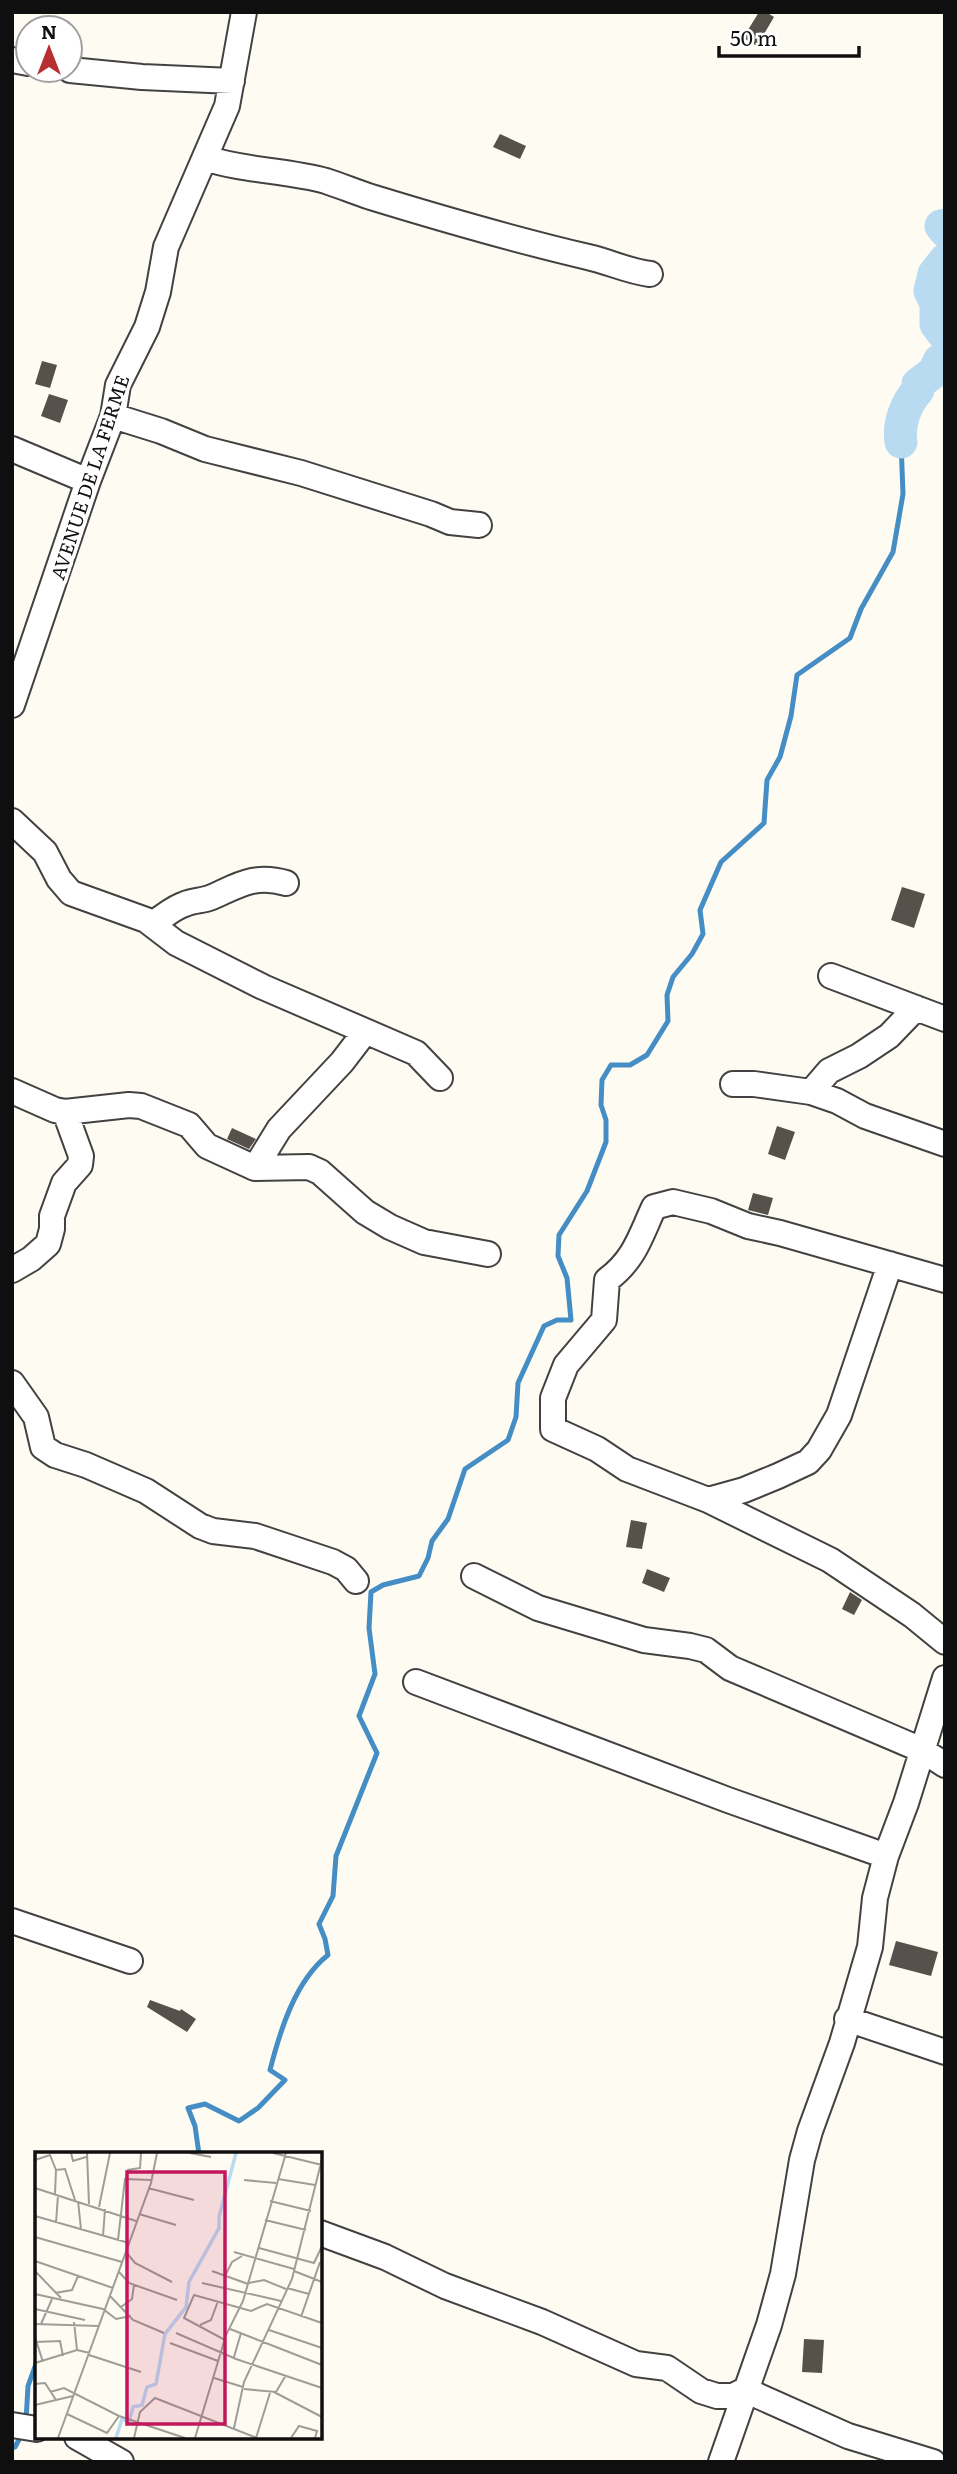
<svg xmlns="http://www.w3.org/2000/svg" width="957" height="2474" viewBox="0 0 957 2474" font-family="Literata,serif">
<rect width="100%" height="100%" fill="#fefcf2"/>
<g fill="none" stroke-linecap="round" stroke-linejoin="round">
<path stroke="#458dc5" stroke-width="5" d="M199,2154L195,2126L188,2108L205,2104L239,2121L258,2108L285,2080L270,2070C280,2031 295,1981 328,1955L325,1939L319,1924L333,1896L336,1856L377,1753L359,1716L375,1674L369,1628L371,1592L383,1585L419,1576L428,1558L432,1541L448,1519L465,1469L508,1440L516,1417L518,1383L544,1326L557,1320H571L567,1278L558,1256L559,1235L587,1191L606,1142V1120L601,1105L602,1080L611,1065H630L647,1055L668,1021L667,995L673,977L692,954L703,934L700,910L721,862L764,823L767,780L780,757L791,716L797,675L850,638L861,609L893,552L903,494L901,442
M26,2421L28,2386L37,2361
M12,2448L15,2447L22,2434"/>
<path stroke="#b9dbf2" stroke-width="33" d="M945,225L941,226L945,231
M945,260L934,274L930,291L936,303V324L945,336
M901,442C898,424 906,403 918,390V384L934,372L939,361L945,359"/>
</g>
<path fill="#57514c" d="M759,12H766L774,17L757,46L743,38Z
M500,134L526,146L520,159L493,147Z
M42,361L57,365L50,388L35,384Z
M49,394L68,400L60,423L41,416Z
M902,887L925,894L914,928L891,920Z
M777,1126L795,1132L785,1160L768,1154Z
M232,1128L256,1139L249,1149L227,1139Z
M753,1193L773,1198L768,1215L748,1210Z
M631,1520L647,1523L642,1549L626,1547Z
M647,1569L670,1578L664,1592L642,1583Z
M850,1592L862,1600L854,1615L842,1609Z
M896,1941L938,1952L931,1976L889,1965Z
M150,2000L180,2011L181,2009L196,2019L187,2032L147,2007Z
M804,2339L824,2340L822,2373L802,2372Z"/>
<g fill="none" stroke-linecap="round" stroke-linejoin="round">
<defs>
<path id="minor" d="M12,60L28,63
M70,70L142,77L232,81
M205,158C244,171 286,170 326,181C341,186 356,192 371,197C443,219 515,240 588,257C610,262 627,271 650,274
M113,416L161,431L205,449L301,473L431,514L450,522L479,525
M12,449L88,481
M12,705L88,481L113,416L118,385L147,327L158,292L166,247L227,106L244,12
M12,821L45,852L59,879L71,893L146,920L176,943L263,987L416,1053L440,1078
M152,924C162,918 174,907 185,904C194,900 203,901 212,897C239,885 255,874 286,883
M831,976L945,1019
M733,1084H754L811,1092L837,1101L865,1116L945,1144
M12,1091L55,1110L65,1112L129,1105L141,1106L189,1125L207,1146L255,1168L309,1167L320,1172L365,1212L390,1227L424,1242L488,1254
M811,1092L829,1071L859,1056L889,1036L916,1008
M255,1168L279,1129L342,1062L365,1032
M12,1270L31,1259L48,1244L52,1229V1216L64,1183L80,1165L81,1156L65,1112
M945,1280L780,1233L748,1226L711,1211L673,1202L654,1207C640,1237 635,1259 607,1280L604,1320L566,1365L553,1398V1429L597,1449L627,1469L708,1500L830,1560L912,1615L945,1642
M12,1383L36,1417L43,1447L55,1455L86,1465L146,1491L200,1526L213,1531L255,1536L333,1562L346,1569L356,1581
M708,1500L744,1490L778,1476L808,1462L819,1450L839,1415L890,1264
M474,1576L538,1608L644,1640L690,1646L706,1650L730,1668L922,1750L945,1765
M416,1682L728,1800L886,1856
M12,1921L130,1961
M847,2019L945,2052
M320,2233L385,2257L445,2286L542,2322L636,2364L667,2368L701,2391L717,2396H733L745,2390L848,2436L933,2462
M12,2425L37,2429
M77,2437L121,2462
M721,2462L769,2325L783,2274L802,2160L810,2131L842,2043L870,1947L875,1898L886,1856L906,1803L945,1678"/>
</defs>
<use href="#minor" stroke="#424242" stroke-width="28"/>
<use href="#minor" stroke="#fff" stroke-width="24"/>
</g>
<g text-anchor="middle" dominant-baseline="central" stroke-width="7" stroke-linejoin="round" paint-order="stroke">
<g font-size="19" fill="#0f0f0f" stroke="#fff">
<text transform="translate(89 477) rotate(-72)">AVENUE DE LA FERME</text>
</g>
</g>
<g transform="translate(35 2152)">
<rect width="287" height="287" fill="#fefcf2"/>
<path fill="none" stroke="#b9dbf2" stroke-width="3.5" d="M184,65L201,1M81,286L87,267L94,270L98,255L107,253L112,235L121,232L130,182L151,155L154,130L184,76V65"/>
<path fill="none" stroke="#9e9d97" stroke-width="2" d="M36,1L38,9L51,5M52,1L54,52M155,1L176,5M238,1L287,13M0,8L15,3L21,18L30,17L40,48M91,26L93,18L105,16L106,1M243,27L280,33M209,28L241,31M0,36L101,69M113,36L159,48M20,42L21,18M43,49L46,77M235,49L276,59M64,55L75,1M104,62L141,73M0,64L94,91M230,68L271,78M21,71L23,43M68,84L70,57M0,85L87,110M83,88L90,27L116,28M224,96L279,111L287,94M91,100L100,111L137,130M199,100L259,117M0,109L78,136M0,119L26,146M177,119L213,132M259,119L287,130M84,120L94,131L142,148M190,124L197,110L207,104M167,131L246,149M214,131L229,128L251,137M252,136L274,142M20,141L37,138L43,124M0,142L68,157L81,167L96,164M75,144L98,168L129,181M86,155L97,147L99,133M0,157L50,168M266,165L285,110M39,170L42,198M0,172L64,174M6,172L17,147M165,173L176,168L183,149M195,177L287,213M234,178L287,196M141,181L201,207L287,236M0,185L8,210M190,188L149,166L159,143L216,159L232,152L287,171M0,190L25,189L28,204M135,191L183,209M54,203L106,220M199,205L206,181M0,211L42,198L55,201M179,226L208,235M0,232L10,231L21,248M209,237L241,240L251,223M15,240L29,236L84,264L150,286M239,240L287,265M0,253L38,244M32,262L72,281L84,264M199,276L209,230L257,127L287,7M23,286L116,31L122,1M99,286L105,260L120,246L222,286M160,286L191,183L208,149L251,1M221,286L235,241M256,286L264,274L282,279L280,286"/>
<path fill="#c2185b" fill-opacity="0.15" stroke="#c2185b" stroke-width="3.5" d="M92,20H190V272H92Z"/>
<rect width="287" height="287" fill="none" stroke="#0f0f0f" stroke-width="3.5"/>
</g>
<rect width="957" height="2474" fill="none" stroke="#0f0f0f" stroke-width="28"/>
<g transform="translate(49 49)"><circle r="33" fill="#ffffff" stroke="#9f9f9f" stroke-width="2"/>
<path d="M0-5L12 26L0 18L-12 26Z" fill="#b72f31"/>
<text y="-10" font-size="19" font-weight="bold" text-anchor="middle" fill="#0f0f0f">N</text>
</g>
<path d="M719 46v10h140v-10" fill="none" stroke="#0f0f0f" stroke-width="3.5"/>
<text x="730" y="46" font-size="21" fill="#0f0f0f" stroke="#ffffff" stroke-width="5" paint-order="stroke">50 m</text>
</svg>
